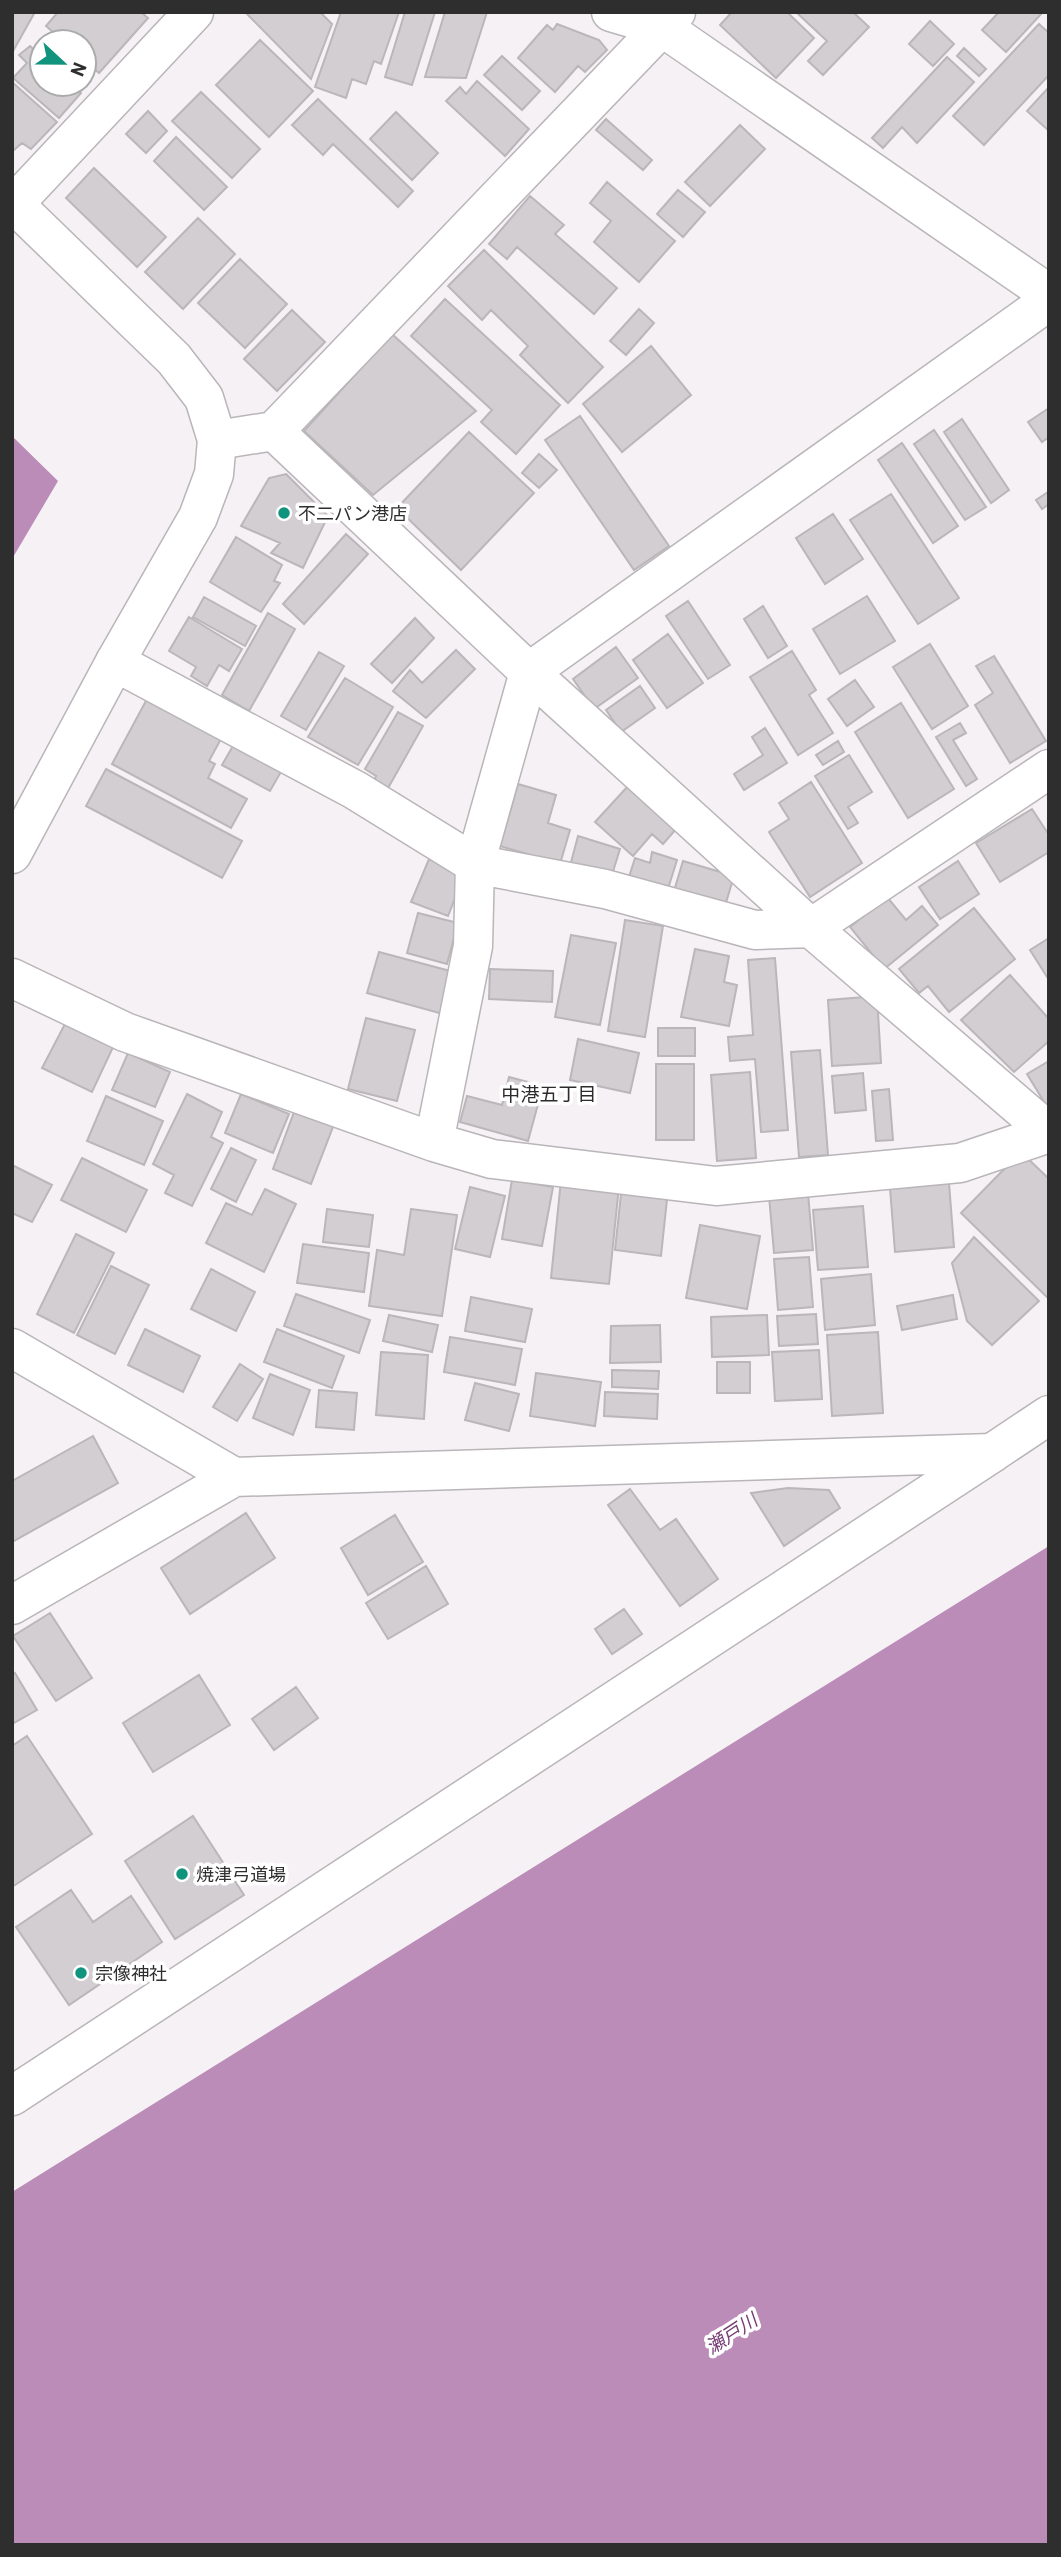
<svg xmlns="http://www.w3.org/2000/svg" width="1061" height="2557" viewBox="0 0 1061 2557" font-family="Barlow,'Noto Sans JP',sans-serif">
<rect width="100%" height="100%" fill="#f6f1f5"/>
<path fill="#bb8cb8" d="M12,436L58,481L12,559Z
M1049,1546V2545H12V2192Z"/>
<path fill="#d2ced2" stroke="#bab6b9" stroke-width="2" d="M12,12H35L12,53Z
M58,12H141L148,18L99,73L84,60V42H64L46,26Z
M245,12H320L332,24L311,79Z
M341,12H399L381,64L374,61L366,84L352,79L346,98L315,87Z
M405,12H435L412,85L385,77Z
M445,12H487L466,78L425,77Z
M732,12H787L814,38L776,78L720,25Z
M796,12H853L869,27L823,75L808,61L827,41Z
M999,12H1043L1006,52L982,30Z
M930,21L954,44L933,66L909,44Z
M557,24L599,40L607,50L585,72L578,66L555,92L518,58L547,25L553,30Z
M1039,24L1049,33V75L984,145L953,116Z
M260,40L313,91L269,137L216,85Z
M30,46L42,57V84H71L81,93L59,118L13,78L27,63L19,55Z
M964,48L986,69L979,76L957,56Z
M502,56L540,91L522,110L484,75Z
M947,57L974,82L917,143L902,127L883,148L872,138Z
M477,81L529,129L505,156L446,101L460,87L466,94Z
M12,82L57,122L31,149L22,143L14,150L12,149Z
M1049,87V131L1027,111Z
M201,92L260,149L232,178L172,121Z
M318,99L413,191L398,207L333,144L323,155L292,125Z
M148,111L167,131L146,153L126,134Z
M396,112L438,153L412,180L370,139Z
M606,119L652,160L643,170L596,130Z
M740,125L765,149L710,206L685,182Z
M176,137L227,187L204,210L154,161Z
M94,168L166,237L137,267L66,198Z
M607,182L675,241L639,282L594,242L611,221L590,203Z
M678,190L705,212L683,237L657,214Z
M530,196L564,225L555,234L617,288L594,314L517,247L507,259L489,244Z
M198,218L235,254L183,309L145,272Z
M484,250L603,367L568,403L520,355L528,346L491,310L482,320L448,286Z
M240,259L287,304L245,348L198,303Z
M445,299L560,405L516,454L481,422L492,410L411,336Z
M639,309L654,323L626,355L610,341Z
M292,310L325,342L277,391L244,359Z
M392,334L476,411L373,495L304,431Z
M651,346L691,395L622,452L583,404Z
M1049,408V437L1042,442L1028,422Z
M580,416L669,546L634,570L545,440Z
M962,419L1009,490L991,503L944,432Z
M934,430L986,507L965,520L914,444Z
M469,432L534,493L461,570L397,508Z
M902,443L958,526L933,543L878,460Z
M539,454L557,470L539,488L522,473Z
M286,474L328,516L303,568L271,553L280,543L241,526L269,478Z
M1048,492L1049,504L1042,509L1036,500Z
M891,494L959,598L918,624L850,520Z
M833,514L863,559L825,584L796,538Z
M346,534L368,554L304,624L283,604Z
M236,537L282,565L274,581L280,583L261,612L210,582Z
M867,596L895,641L840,674L813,629Z
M204,597L256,626L245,646L193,617Z
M688,601L730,665L708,679L666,616Z
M763,606L787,646L768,658L744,619Z
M268,613L295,629L249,711L222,695Z
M189,617L242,649L229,671L219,665L207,686L191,676L196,667L169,651Z
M415,618L434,638L392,683L371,664Z
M668,634L703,683L667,708L633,660Z
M930,644L968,706L932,729L893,667Z
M616,647L638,678L594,709L573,679Z
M456,650L475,669L426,718L393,691L410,670L422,683Z
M792,651L816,690L809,695L833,733L798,755L750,677Z
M319,652L344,666L306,730L281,716Z
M994,656L1046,741L1010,763L975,705L993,693L976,666Z
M345,678L393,707L358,765L308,737Z
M855,680L874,707L847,726L828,699Z
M640,686L655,708L621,732L606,710Z
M148,697L222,737L209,761L215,764L208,778L247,799L231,828L112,764Z
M901,703L954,789L908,818L855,732Z
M398,712L423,726L387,790L373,783L376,776L365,769Z
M960,723L966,733L953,740L977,779L966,786L936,737Z
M765,728L787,763L744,790L734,774L763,755L752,737Z
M838,741L844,752L823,765L816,755Z
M234,744L282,770L270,791L222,765Z
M849,755L872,792L848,807L858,823L848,829L815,776Z
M106,769L242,841L222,878L86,806Z
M811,782L862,863L810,897L769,832L789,819L779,803Z
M518,784L556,795L548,823L570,830L560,864L500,846Z
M629,785L677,828L663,844L652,834L633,856L595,822Z
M1032,809L1049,835V852L1000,882L976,843Z
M578,836L620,849L611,878L570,866Z
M652,852L677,860L667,892L628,880L635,858L650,863Z
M429,859L465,873L448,916L411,902Z
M683,861L734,876L725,906L674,891Z
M958,861L979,894L940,919L919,887Z
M887,897L906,920L922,906L938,925L884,969L850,927Z
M974,908L1015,959L949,1012L928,986L919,993L899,969Z
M418,913L458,923L447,964L407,953Z
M625,920L663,926L645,1037L608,1031Z
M571,935L616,943L600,1025L555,1017Z
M1049,938V980L1030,950Z
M695,949L729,956L724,982L737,985L729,1026L681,1017Z
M379,952L454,972L443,1014L367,993Z
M775,958L788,1130L761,1132L755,1059L730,1061L728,1037L753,1035L748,960Z
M490,969L553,971L552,1002L489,999Z
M1010,975L1049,1019V1041L1014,1072L961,1020Z
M877,996L881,1063L832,1066L828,1000Z
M366,1018L415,1030L397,1101L348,1089Z
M67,1020L115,1043L92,1092L42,1068Z
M658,1028H695V1056H658Z
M578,1039L639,1053L630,1093L570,1080Z
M820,1050L828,1155L799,1157L791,1052Z
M128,1053L170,1072L155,1107L112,1090Z
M1049,1061V1110L1027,1074Z
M656,1064H694V1140H656Z
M750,1072L756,1158L717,1161L711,1075Z
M863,1073L866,1110L835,1113L832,1076Z
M509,1077L543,1086L528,1141L460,1122L467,1096L502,1105Z
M889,1089L893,1140L876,1141L872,1091Z
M187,1094L222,1112L211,1137L223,1143L192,1206L165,1193L174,1175L153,1164Z
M241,1094L289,1114L273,1153L225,1133Z
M106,1096L163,1121L144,1165L87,1141Z
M297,1104L336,1119L311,1184L273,1169Z
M231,1148L256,1160L236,1202L211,1189Z
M1021,1152L1049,1179V1299L961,1213Z
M82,1158L147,1190L126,1232L61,1200Z
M12,1165L52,1185L32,1222L12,1213Z
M512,1180L553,1187L542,1246L502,1239Z
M561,1180L619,1186L609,1284L551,1278Z
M949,1183L954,1247L895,1252L890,1188Z
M622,1185L668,1190L661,1256L615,1250Z
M470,1187L505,1196L490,1257L455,1249Z
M265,1189L296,1204L264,1272L206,1243L226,1203L252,1215Z
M808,1193L813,1250L774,1253L769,1196Z
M863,1206L868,1267L818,1270L813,1210Z
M327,1209L373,1215L369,1247L323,1242Z
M411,1209L457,1215L442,1316L369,1306L377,1250L404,1255Z
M700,1225L760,1236L747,1309L686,1298Z
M76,1234L114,1253L74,1333L37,1314Z
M974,1237L1039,1301L992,1345L967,1321L952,1263Z
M303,1244L369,1253L364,1292L297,1283Z
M809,1257L813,1307L778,1310L774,1259Z
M111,1266L149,1285L115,1354L77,1335Z
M211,1269L255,1292L236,1331L191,1309Z
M871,1274L875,1325L825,1330L821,1279Z
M296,1294L370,1320L359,1353L284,1326Z
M953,1295L957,1319L902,1330L897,1306Z
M471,1297L532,1309L525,1342L465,1331Z
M816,1314L818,1344L779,1346L777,1316Z
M389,1315L438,1325L432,1352L383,1341Z
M767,1315L769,1355L712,1357L711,1317Z
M660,1325L661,1362L610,1363L611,1326Z
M145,1329L200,1356L183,1392L128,1365Z
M277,1329L344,1356L332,1388L264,1362Z
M878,1332L883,1413L832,1416L827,1335Z
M450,1337L522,1349L515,1385L444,1372Z
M819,1350L822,1399L775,1401L772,1352Z
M381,1352L428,1355L424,1419L376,1415Z
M717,1362H750V1393H717Z
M240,1364L263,1379L237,1421L213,1407Z
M612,1370L659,1371L658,1389L612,1387Z
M536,1373L601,1382L595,1426L530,1416Z
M270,1374L310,1390L293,1435L253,1418Z
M475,1383L519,1394L509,1431L465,1420Z
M319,1390L357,1393L354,1430L316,1427Z
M605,1392L658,1394L657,1419L604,1416Z
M93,1436L118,1483L12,1542V1481Z
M788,1488L829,1490L840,1508L784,1546L751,1493Z
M630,1489L660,1530L676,1519L718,1579L680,1606L608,1505Z
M246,1513L275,1558L190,1614L161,1568Z
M395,1515L423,1562L368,1595L341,1548Z
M426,1566L448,1604L388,1639L366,1603Z
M624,1609L642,1634L612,1654L595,1629Z
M50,1613L92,1678L56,1701L13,1636Z
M15,1673L37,1710L12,1724V1675Z
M199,1675L230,1725L153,1772L123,1723Z
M296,1687L318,1718L274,1750L252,1719Z
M27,1736L92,1834L12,1887V1746Z
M193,1816L244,1895L175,1939L125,1861Z
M71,1890L93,1922L131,1896L162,1942L69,2005L16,1927Z"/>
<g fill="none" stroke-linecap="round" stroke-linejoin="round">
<defs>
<path id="street" d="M611,12L662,27L1049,294
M14,204L194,12
M274,431L529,672L811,928L1049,1132
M217,440L274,431L676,12
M115,662L355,790L475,864L605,889L755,930L811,928L1049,769
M12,978L125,1032L434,1142L492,1159L716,1186L960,1163L1049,1133
M434,1142L473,946L475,864L529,672L1049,301
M992,1453L1049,1415"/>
<path id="secondary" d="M12,202L174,359L204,398L217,440L214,474L198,517L115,662L12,854
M12,1348L234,1477L992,1453
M12,1605L234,1477
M12,2096L992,1453"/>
</defs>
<use href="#street" stroke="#b9b5b8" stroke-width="41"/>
<use href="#secondary" stroke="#b9b5b8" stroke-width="41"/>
<use href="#street" stroke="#fff" stroke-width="38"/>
<use href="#secondary" stroke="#fff" stroke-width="38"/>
</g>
<g fill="#11947d" stroke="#fff" stroke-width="2.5">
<circle cx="284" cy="513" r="7"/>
<circle cx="182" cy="1874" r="7"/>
<circle cx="81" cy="1973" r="7"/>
</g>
<g text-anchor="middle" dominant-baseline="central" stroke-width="7" stroke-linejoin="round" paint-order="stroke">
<g font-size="18" fill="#2f2e2f" stroke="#fff" text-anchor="start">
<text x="298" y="513">不二パン港店</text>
<text x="196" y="1874">焼津弓道場</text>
<text x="95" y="1973">宗像神社</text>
</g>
<g font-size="19" fill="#2e2b2d" stroke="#fff">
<text x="549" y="1093">中港五丁目</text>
</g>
<g font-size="19" font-style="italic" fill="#763b74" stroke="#fff">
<text transform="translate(731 2333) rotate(-33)">瀬戸川</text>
</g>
</g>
<rect width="1061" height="2557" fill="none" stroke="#2f2e2f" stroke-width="28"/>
<g transform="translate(63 63) rotate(112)"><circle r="33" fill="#ffffff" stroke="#acabac" stroke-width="2"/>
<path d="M0-5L12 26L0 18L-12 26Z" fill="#11947d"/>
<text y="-10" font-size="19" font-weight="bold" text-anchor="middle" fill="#2f2e2f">N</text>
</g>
</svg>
